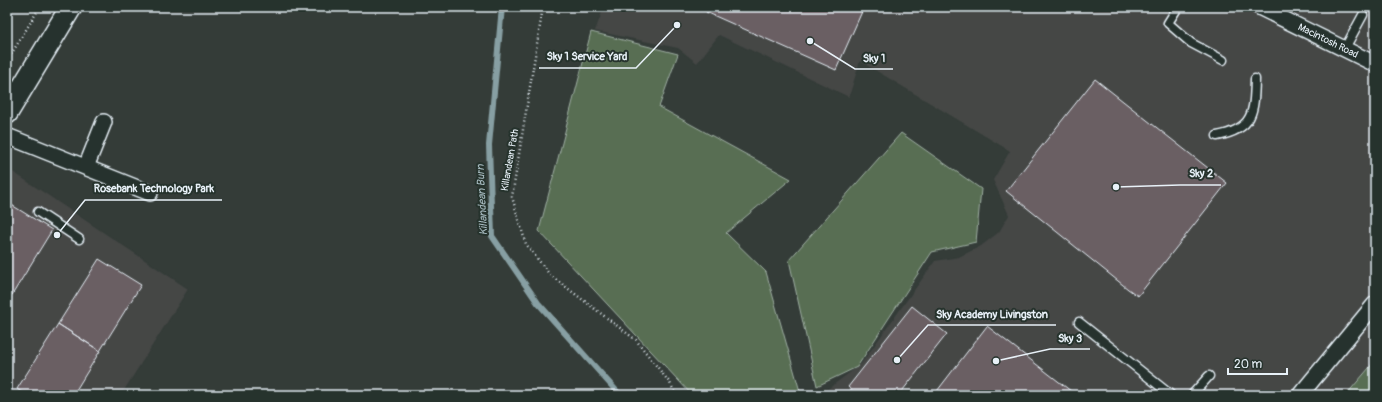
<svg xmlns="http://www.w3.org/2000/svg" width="1382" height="402" viewBox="0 0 1382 402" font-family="Pangolin,sans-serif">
<rect width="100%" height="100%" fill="#343c38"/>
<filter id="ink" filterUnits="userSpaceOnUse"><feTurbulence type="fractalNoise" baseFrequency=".025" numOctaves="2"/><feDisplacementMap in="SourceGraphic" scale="8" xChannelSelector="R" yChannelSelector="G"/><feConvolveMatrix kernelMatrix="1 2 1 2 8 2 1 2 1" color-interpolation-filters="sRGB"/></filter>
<g filter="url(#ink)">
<path fill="#444645" d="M604,7H1375V395H825L824,392L861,364L935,261L959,257L981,246L999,232L1009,215L993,180L1010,151L860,61L849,97L719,35L697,63L678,48L595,31Z
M13,172L188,289L121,395H7V181Z"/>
<path fill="#586e52" stroke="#a0b0a5" d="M591,32L678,54L659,107L791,179L726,233L766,272L801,395H692L539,231Z
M901,133L981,189L976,242L932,252L857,367L817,386L789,260Z
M1375,361V395H1346Z"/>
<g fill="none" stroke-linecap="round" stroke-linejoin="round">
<path stroke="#879fa3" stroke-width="6" d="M502,7L489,145L492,236L538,303L620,395"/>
</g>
<path fill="#6a5f63" stroke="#e8f1f8" d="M708,7H864L836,70L706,12Z
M1095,79L1227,183L1138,296L1128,289L1006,191Z
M10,204L52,230L12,295L7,293V209Z
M99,259L141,285L100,351L58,324Z
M912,306L947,334L899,395H857L848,387Z
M58,324L100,351L73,395H26L17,389Z
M987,326L1076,395H934Z"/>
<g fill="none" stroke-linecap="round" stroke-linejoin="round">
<defs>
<path id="service" d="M1178,7L1168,23L1191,43L1223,60
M1344,50L1363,15
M1217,136C1254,129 1254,112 1255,79
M38,212L79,239
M1079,322L1171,395
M1192,395L1209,376"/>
<g id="minor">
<path id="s1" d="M1259,7L1375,64"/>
<path d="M7,136L150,193"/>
<path d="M86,167L104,122"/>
<path d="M1300,395L1375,304"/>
</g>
<path id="secondary" d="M7,113L71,7"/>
</defs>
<use href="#service" stroke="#e8f1f8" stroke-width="11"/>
<use href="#minor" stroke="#e8f1f8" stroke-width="18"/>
<use href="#secondary" stroke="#e8f1f8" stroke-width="24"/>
<path stroke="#e8f1f8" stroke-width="2.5" stroke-dasharray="1 3" stroke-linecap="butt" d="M543,7L512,197L526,244L550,275L636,340L670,383L676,395
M7,61L40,7"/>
<use href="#service" stroke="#26332d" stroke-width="8"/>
<use href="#minor" stroke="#26332d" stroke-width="15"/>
<use href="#secondary" stroke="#26332d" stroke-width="21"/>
</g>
</g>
<g text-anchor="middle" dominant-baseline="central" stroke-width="4" stroke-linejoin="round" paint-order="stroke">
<g font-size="10" fill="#e8f1f8" stroke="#26332d">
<text stroke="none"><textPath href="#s1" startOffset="77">Macintosh Road</textPath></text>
<text transform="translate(510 160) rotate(-80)">Killandean Path</text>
</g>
<g font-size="11" font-style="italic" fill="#a7bbc0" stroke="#26332d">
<text transform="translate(482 200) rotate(-93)">Killandean Burn</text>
</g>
</g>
<path fill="none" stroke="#e8f1f8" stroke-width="1.5" d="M677 25L636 68H539M810 41L855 69H893M1116 187L1180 185H1221M57 235L85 200H222M897 360L928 325H1056M996 361L1050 349H1090"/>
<g fill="#e8f1f8" stroke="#26332d" stroke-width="1.5">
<circle cx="677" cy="25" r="4"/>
<circle cx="810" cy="41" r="4"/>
<circle cx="1116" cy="187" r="4"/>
<circle cx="57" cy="235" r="4"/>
<circle cx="897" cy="360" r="4"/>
<circle cx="996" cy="361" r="4"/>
</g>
<g font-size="11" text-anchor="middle" font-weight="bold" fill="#e8f1f8" stroke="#26332d" stroke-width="4" stroke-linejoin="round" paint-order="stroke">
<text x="587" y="60">Sky 1 Service Yard</text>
<text x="874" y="62">Sky 1</text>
<text x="1201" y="177">Sky 2</text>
<text x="154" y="192">Rosebank Technology Park</text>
<text x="992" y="318">Sky Academy Livingston</text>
<text x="1070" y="342">Sky 3</text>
</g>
<rect width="1382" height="402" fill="none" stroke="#26332d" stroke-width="24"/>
<rect x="12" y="12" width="1358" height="378" fill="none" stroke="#e8f1f8" stroke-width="1.5" filter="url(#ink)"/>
<path d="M1228 368v6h59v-6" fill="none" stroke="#e8f1f8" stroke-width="2"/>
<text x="1234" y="368" font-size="12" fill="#e8f1f8" stroke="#26332d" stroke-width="3" paint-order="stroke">20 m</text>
</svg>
